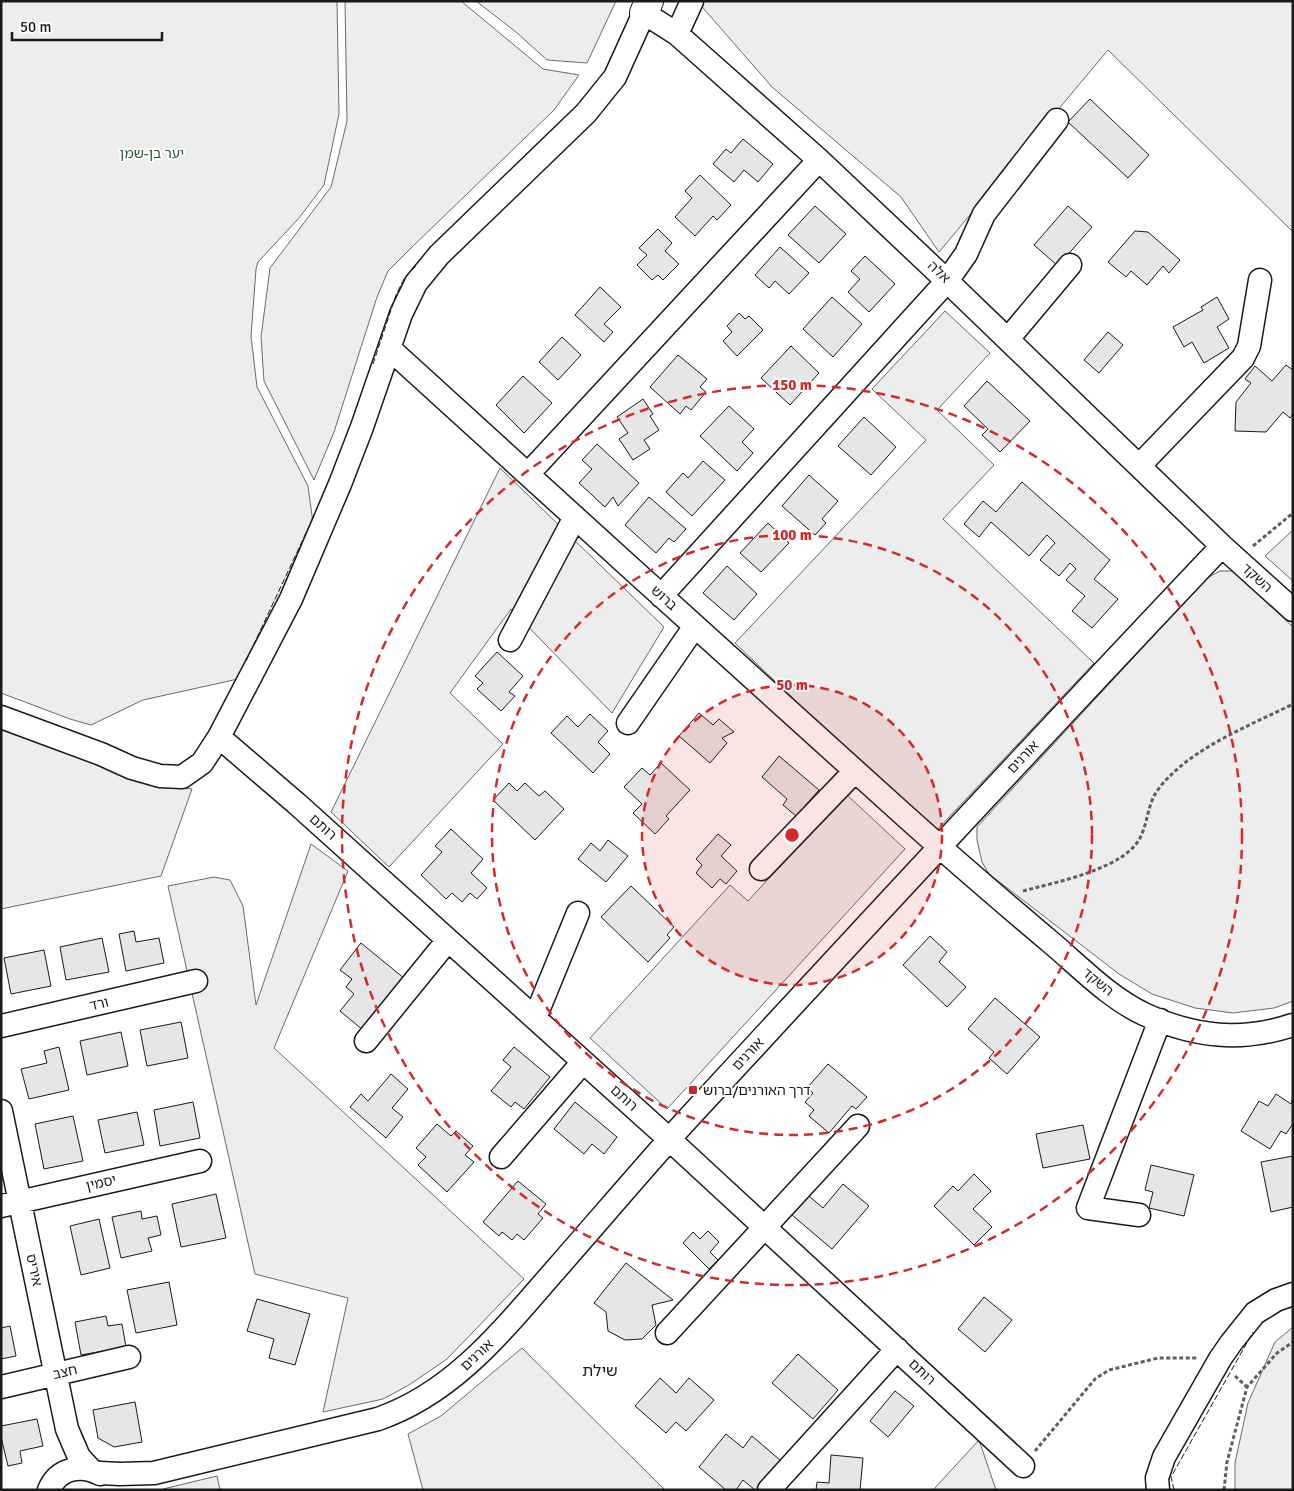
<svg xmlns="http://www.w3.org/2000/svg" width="1294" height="1491" viewBox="0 0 1294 1491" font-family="Signika,'Noto Sans Hebrew',sans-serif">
<rect width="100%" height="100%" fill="#fff"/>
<path fill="#ededed" stroke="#6a6a6a" d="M1,1H337L339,114L324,185L299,218L258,262L256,269L251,336L257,387L308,486L313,523L306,545L238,679L143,700L91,725L70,719L1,693Z
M345,1H461L543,69L579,75L554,110L411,248L388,271L377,297L334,432L314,480L264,381L261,337L270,268L331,187L347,121Z
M476,1H616L587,63L547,60L516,32Z
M697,1H1293V232L1108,50L939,252L901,197L772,87Z
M945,311L990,353L937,410L994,465L943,519L1094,663L934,833L735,643L926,440L872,389Z
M500,468L664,627L612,713L511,609L450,693L503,744L389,867L331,812Z
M1293,530V581L1265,556Z
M1220,571H1233L1293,627V1001L1274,1008L1233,1013L1195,1008L1152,994L1119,974L989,874L982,862L977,840V827L1207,578Z
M1,729L156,783L192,789L161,876L1,909Z
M846,794L905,849L667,1109L590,1038L730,885L748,901Z
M311,844L348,871L274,1048L524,1279L447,1359L409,1385L383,1399L323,1412L348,1298L255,1274L168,886L214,877L230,880L243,906L256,1005Z
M1293,1327V1490H1235V1463L1248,1403L1275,1342Z
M522,1348L665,1490H423L408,1434L441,1416Z
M979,1440L996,1490H933Z
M217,1476L220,1490H162L163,1489Z"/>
<path fill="#e6e6e6" stroke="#1a1a1a" d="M1090,99L1149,155L1128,178L1068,122Z
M743,139L773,164L758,182L744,170L734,182L713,164L726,149L731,153Z
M700,175L731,205L717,220L713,216L695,236L675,217L692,198L685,191Z
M815,206L846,234L819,263L788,235Z
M1068,206L1092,227L1058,266L1034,245Z
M658,229L672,243L665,251L679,264L663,280L658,275L652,280L637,265L647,255L639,248Z
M1135,231L1148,232L1180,260L1169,273L1163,266L1147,285L1131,271L1126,277L1108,262Z
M780,247L809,273L789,294L775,281L769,288L755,275Z
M865,256L895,284L869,312L848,292L860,279L851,271Z
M600,287L621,307L604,324L613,332L604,342L575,315Z
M832,297L862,324L833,357L803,329Z
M1217,297L1229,319L1217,327L1229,348L1204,363L1192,342L1184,347L1173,327L1203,310L1201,307Z
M739,313L745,319L749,316L763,330L737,356L723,341L732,332L727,326Z
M1108,332L1123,345L1099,373L1084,360Z
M562,337L581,355L558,380L539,362Z
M791,346L819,373L790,405L761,378Z
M678,355L707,379L700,387L706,392L691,410L686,406L680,414L650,387Z
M1286,365L1293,370V414L1290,418L1283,412L1266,432L1235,431L1236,402L1251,383L1245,379L1255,366L1272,381Z
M523,376L552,403L524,433L496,405Z
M987,381L1030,421L1000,452L982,435L988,429L964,406Z
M643,399L653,414L650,416L659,430L644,440L650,449L633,460L619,439L628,433L617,417Z
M729,406L754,429L742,442L753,453L737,471L700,436Z
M864,417L896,447L871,475L838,446Z
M597,444L639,483L618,506L613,497L605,507L579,483L592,469L582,460Z
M703,461L725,480L692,516L666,492L683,473L688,478Z
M809,475L838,501L822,519L826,523L815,535L782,506Z
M1022,482L1110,560L1094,579L1118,599L1092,628L1072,611L1085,596L1066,580L1076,569L1070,563L1059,576L1040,560L1055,543L1047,535L1029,556L991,522L979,537L964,524L983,501L996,512Z
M649,497L686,529L674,542L669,538L656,553L625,525Z
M768,523L789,543L761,572L740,553Z
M727,566L757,594L734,620L703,593Z
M497,652L523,676L509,692L515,696L501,711L477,689L483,683L475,676Z
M699,713L713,725L719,719L734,732L722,738L727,743L710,763L679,736Z
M590,714L608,731L598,742L610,754L593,773L551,733L567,716L578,727Z
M779,756L819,790L796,816L783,805L787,799L762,777Z
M661,763L690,790L666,816L669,819L655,834L633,813L642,804L624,787L642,768L650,775Z
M509,783L517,791L525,783L539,796L545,791L564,809L535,840L493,800Z
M451,829L483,859L471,873L487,888L477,899L470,893L462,902L452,893L446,899L421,875L442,852L435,846Z
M718,834L731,845L721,856L737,871L726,884L720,879L712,888L696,873L702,865L696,859Z
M608,840L628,856L606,882L578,859L591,843L600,851Z
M631,886L674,927L667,935L670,938L648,962L601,917Z
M134,931L136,942L159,938L164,963L126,971L119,934Z
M930,936L947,952L939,962L966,987L947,1007L903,965Z
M102,938L109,972L66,980L60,947Z
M361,943L405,979L363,1030L340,1011L354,994L346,987L352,979L340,970Z
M44,950L51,986L11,994L4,958Z
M995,998L1040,1037L1007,1074L989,1058L994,1052L968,1029Z
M181,1022L188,1058L147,1066L140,1030Z
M121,1032L128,1066L87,1075L80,1041Z
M59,1047L69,1090L29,1099L21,1069L47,1063L44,1051Z
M514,1047L550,1077L524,1109L515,1102L511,1107L491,1091L511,1067L503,1060Z
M828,1064L867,1097L856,1109L852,1106L829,1133L809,1116L814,1110L805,1102L813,1093L807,1088Z
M391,1074L408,1089L392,1108L403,1117L386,1138L350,1107L361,1094L368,1101Z
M1276,1094L1291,1104L1293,1096V1126L1292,1125L1286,1134L1281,1131L1270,1149L1241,1131L1259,1101L1268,1106Z
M193,1102L200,1138L160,1146L154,1110Z
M575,1102L617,1137L604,1154L592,1144L584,1154L554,1129Z
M137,1112L144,1145L105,1153L98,1120Z
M73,1116L83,1161L44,1169L35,1124Z
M437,1124L451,1136L456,1131L473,1146L465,1155L474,1162L447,1192L418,1165L426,1157L416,1148Z
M1083,1125L1090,1159L1043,1168L1036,1134Z
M1293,1156V1207L1271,1212L1261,1162Z
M1151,1165L1194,1175L1184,1216L1149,1208L1153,1192L1145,1190Z
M974,1174L991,1191L973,1209L992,1227L974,1245L934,1206L953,1186L958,1191Z
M518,1181L546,1204L538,1214L543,1218L524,1240L517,1234L512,1240L502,1232L499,1236L483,1222Z
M843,1184L869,1206L832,1249L792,1215L809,1196L823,1208Z
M216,1194L226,1238L181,1247L172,1204Z
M141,1211L142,1219L157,1216L161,1235L148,1238L152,1251L121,1258L112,1217Z
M99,1219L110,1268L81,1275L70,1226Z
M708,1231L719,1242L710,1252L718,1260L709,1269L683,1243L693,1232L700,1239Z
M626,1263L673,1300L652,1305L656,1325L642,1339L625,1340L608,1331L606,1312L594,1303Z
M169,1282L177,1325L136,1333L127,1290Z
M984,1297L1012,1320L985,1352L958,1329Z
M257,1299L310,1314L295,1365L269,1358L274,1339L247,1331Z
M106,1316L108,1326L122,1324L126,1347L81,1355L75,1322Z
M10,1326L16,1356L1,1359V1328Z
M798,1354L838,1390L813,1419L772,1383Z
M660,1378L676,1393L689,1378L714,1400L686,1431L676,1422L666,1433L635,1406Z
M895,1391L914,1406L888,1437L870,1421Z
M135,1402L142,1442L114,1447L98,1438L93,1410Z
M37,1419L43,1446L20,1451L22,1463L8,1466L1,1437V1426Z
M726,1434L743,1448L752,1436L781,1461L757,1490H755L743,1480L736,1490H726L699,1467Z
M831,1455L863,1458L860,1490H816L817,1482L829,1483Z"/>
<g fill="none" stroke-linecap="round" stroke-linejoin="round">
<defs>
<path id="minor" d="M677,34L692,1
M1008,339L1070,265
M390,349C561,505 732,660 904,815C953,859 1003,902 1054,945C1082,969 1111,999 1146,1015C1195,1037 1241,1042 1293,1025
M1139,466L1243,358L1249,346L1260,280
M528,474L819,160
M661,596L947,281L966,254L984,214L1057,120
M510,640L575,517
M1,717L101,754L132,768L160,776L182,777L202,763L219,737L291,599L340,484L362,427L401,314L416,283L439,255L586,113L615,77L644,13L677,34L819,160L947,281L1222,546L1293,610
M628,723L695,626
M219,737L296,803L669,1139L1023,1466
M761,869L855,771
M535,1018L578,913
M1,1026L196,981
M366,1041L448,940
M1,1111L67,1429L79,1457L90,1469
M501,1157L583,1062
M1,1206L200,1161
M1139,1215L1088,1208L1160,1020
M667,1333L858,1126
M1,1387L129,1357
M100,1473L120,1474L154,1473L378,1419C456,1392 505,1327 558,1267C600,1219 641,1171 683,1124C862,930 1041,737 1222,546
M49,1490C58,1468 81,1464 100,1474
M769,1490L897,1349
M1158,1490L1157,1478L1164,1457L1220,1359L1231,1343L1255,1313L1276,1300L1293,1294"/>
<path id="major" d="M644,13L649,1"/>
</defs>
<use href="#minor" stroke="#1a1a1a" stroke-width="25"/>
<use href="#major" stroke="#1a1a1a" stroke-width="30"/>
<path stroke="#5f5f5f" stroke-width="3" stroke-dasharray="4 2.5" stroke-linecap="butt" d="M1253,546L1293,513
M1023,891C1056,882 1126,869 1141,836C1147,823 1148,808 1154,796C1158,789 1165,780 1171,775C1202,744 1253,724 1293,704
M1235,1376L1247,1387
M1035,1451L1095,1379L1109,1370L1158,1358H1198
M1224,1490L1227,1462L1247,1387L1277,1353L1293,1342"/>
<use href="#minor" stroke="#fff" stroke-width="22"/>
<use href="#major" stroke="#fff" stroke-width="28"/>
<path stroke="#1a1a1a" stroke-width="1" stroke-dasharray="6 2.5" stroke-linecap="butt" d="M373,364L396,295L405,277L417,265
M246,661L314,516
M1174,1490L1171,1477L1253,1332"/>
</g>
<circle cx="792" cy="835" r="150" fill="#d62828" fill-opacity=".12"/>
<g fill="none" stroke="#d62828" stroke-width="2.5" stroke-dasharray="9 6">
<circle cx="792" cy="835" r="150"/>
<circle cx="792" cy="835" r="300"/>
<circle cx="792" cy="835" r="450"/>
</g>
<rect fill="#c62828" stroke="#fff" stroke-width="2" x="688" y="1085" width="10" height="10" rx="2.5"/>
<g text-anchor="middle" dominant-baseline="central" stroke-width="4" stroke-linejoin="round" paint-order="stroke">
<g font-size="14" fill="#2b5a34" stroke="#fff">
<text x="152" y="153">יער בן-שמן</text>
</g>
<g font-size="14" fill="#1a1a1a" stroke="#fff">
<text transform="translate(939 272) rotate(43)">אלה</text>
<text transform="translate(1257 578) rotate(42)">השקד</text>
<text transform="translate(664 598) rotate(42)">ברוש</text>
<text transform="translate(1023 757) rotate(-47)">אורנים</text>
<text transform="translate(323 827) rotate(42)">רותם</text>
<text transform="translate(1098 982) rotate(39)">השקד</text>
<text transform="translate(99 1004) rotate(-13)">ורד</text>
<text transform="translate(748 1054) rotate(-47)">אורנים</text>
<text transform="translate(624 1098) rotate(42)">רותם</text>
<text transform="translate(101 1183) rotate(-13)">יסמין</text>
<text transform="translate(34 1270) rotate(78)">איריס</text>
<text transform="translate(477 1355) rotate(-43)">אורנים</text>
<text transform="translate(65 1372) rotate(-13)">חצב</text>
<text transform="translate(922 1372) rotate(43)">רותם</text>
</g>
<g font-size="14" fill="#1a1a1a" stroke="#fff" text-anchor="start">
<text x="703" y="1090">דרך האורנים/ברוש</text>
</g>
<g font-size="16" fill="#1a1a1a" stroke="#fff">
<text x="600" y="1371">שילת</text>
</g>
</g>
<circle cx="792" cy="835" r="8" fill="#d62828" stroke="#fff" stroke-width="2.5"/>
<g font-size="15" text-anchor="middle" font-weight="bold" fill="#d62828" stroke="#fff" stroke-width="4" stroke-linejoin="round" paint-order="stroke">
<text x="792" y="390">150 m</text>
<text x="792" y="540">100 m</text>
<text x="792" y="690">50 m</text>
</g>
<rect width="1294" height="1491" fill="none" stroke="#1a1a1a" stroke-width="5"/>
<path d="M12 32v8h150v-8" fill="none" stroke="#1a1a1a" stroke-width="2.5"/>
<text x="20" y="32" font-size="15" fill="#1a1a1a" stroke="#ffffff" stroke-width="4" paint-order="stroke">50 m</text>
</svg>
